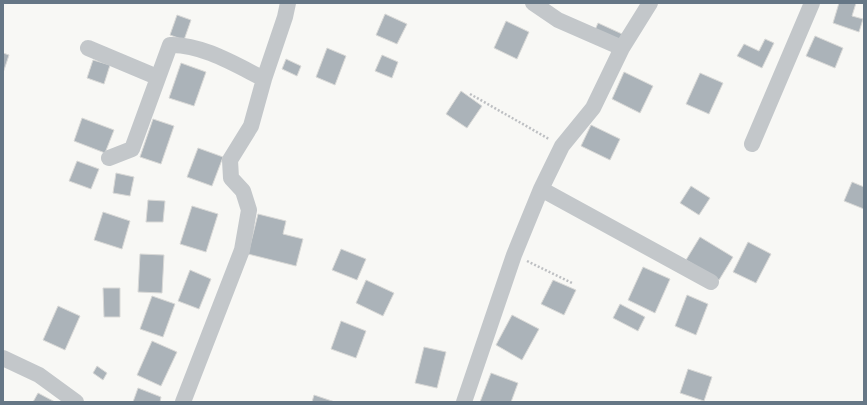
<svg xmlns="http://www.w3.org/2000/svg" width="867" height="405" viewBox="0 0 867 405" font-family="'Space Grotesk',sans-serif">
<rect width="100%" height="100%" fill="#f8f8f5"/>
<path fill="#abb3b9" stroke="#d9d9d7" d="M839,3H856L852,16L863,19L859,32L833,23Z
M385,14L407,24L397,44L376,35Z
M177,15L191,20L184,40L170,35Z
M506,21L529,32L517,59L494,48Z
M598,23L622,34L619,41L595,30Z
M815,36L843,48L835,68L806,56Z
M765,39L774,43L762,68L737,56L744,44L759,51Z
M327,48L346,56L335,85L316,77Z
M3,53L9,55L3,73Z
M382,55L398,62L392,78L375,71Z
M286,59L301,66L297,76L282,69Z
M93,60L110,65L104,84L87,78Z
M181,63L206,72L194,106L169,98Z
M624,72L653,86L640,113L612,99Z
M700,73L723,83L709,114L686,104Z
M461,91L482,106L467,128L446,114Z
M82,118L114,130L105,153L74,141Z
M153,119L174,126L161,164L140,157Z
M591,125L620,139L610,160L581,146Z
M198,148L223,157L212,186L187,177Z
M77,161L99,169L91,189L69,181Z
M116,173L134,177L130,196L113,193Z
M852,182L864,187V209L844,201Z
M691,186L710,198L699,215L680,203Z
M148,200L165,201L163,222H146Z
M192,206L218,214L206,252L180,244Z
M103,212L130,221L122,249L94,240Z
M258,214L286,221L283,234L303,239L296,266L248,254Z
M700,237L733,257L719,280L686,260Z
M748,242L771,254L756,283L733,272Z
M341,249L366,259L357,280L332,270Z
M140,254L164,255L162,293L138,292Z
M643,267L670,279L655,313L628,300Z
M190,270L211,279L199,309L178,301Z
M366,280L394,293L383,316L356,303Z
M553,280L576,290L564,315L541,304Z
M103,288H120V317H104Z
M687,295L708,304L696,335L675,326Z
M152,296L175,304L163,337L140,329Z
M620,304L645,317L638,331L613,318Z
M58,306L80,316L65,350L43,340Z
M512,315L539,329L522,360L496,345Z
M341,321L366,331L356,358L331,349Z
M152,341L177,352L161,386L137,375Z
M424,347L446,352L437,388L415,383Z
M97,366L107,373L103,380L93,373Z
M688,369L712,377L704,401L680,393Z
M491,373L518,383L511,402H480Z
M138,388L161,397L160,402H133Z
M38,393L55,402H33Z
M314,395L335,402H312Z"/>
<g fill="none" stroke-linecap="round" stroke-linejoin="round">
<path stroke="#bdbfc2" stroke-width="2.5" stroke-dasharray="2 2" stroke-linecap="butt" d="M470,94L549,139
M527,261L572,283"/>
<path stroke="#c3c7ca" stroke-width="16" d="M533,3L558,20L622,48
M88,48L157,77
M752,144L812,3
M109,158L132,149L170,45C202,44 236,65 264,79
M541,189L711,282
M3,358L39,375L76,402
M183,402L242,250L249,210L243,191L231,178L230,160L251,126L264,79L285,17L288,3
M464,402L514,255L541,189L562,146L593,108L622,48L650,3"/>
</g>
<rect width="867" height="405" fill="none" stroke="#667786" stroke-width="8"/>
</svg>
